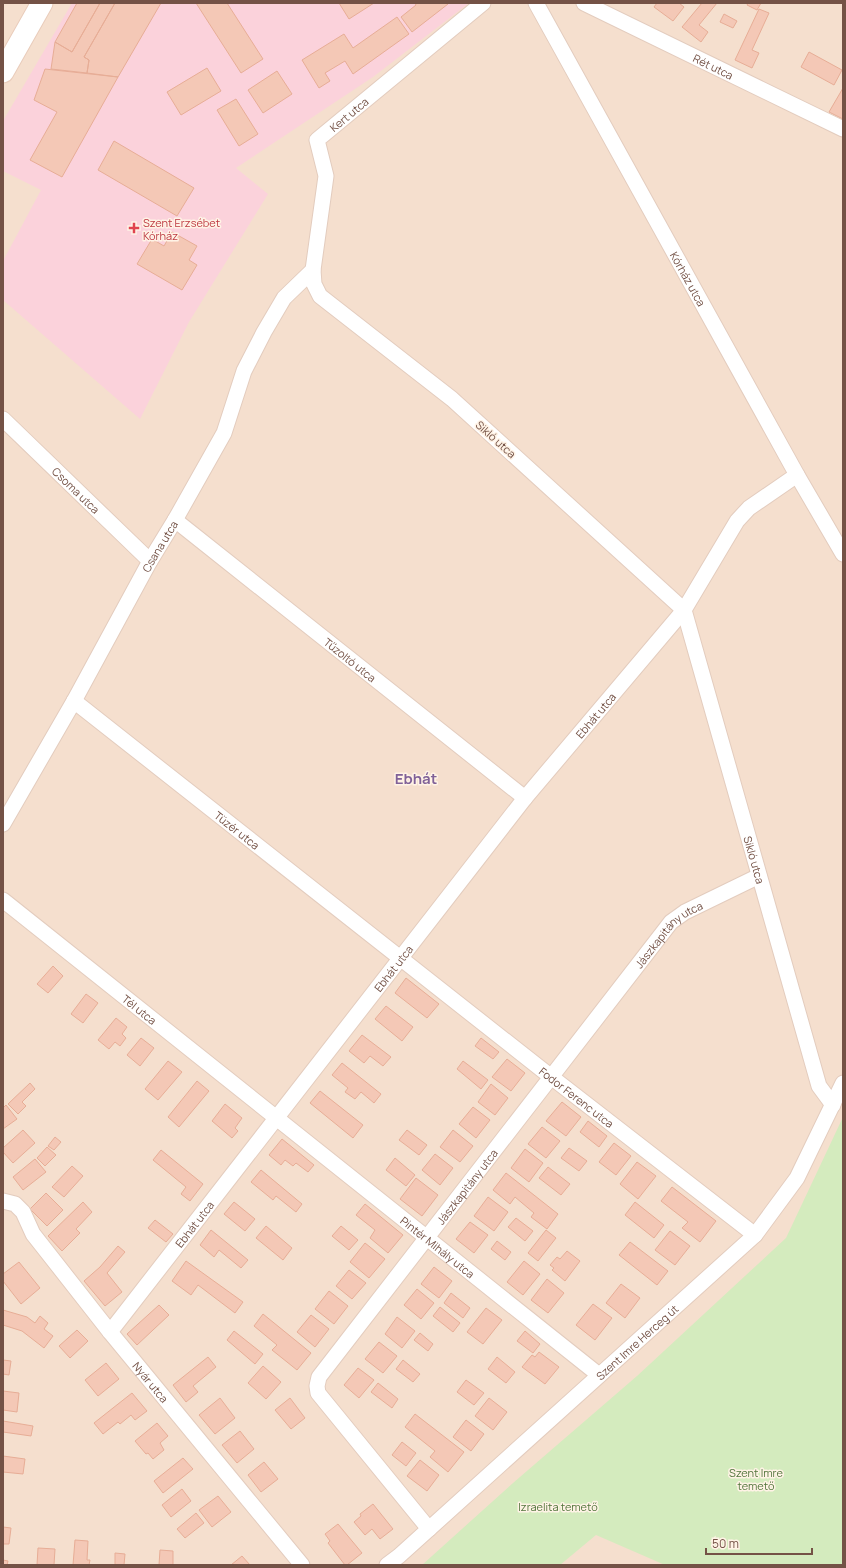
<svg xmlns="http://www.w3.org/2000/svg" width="846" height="1568" viewBox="0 0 846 1568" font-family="Manrope,sans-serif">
<rect width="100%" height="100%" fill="#fdefdf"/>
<path fill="#f5dfce" d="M3,3H843V1565H3Z"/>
<path fill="#fbd2db" d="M72,3H469L373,77L236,168L268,194L189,322L140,419L3,300V261L41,190L3,171V121Z"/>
<path fill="#d4ebbe" d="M843,1117V1565H665L596,1535L560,1565H422L513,1483L637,1376L786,1238Z"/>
<path fill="#f4c8b6" stroke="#e7ad96" d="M77,3H100L72,52L55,42Z
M100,3H115L84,57L89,60L87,73L51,69L55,42L72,52Z
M115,3H161L118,77L87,73L89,60L84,57Z
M196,3H227L263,59L241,73Z
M339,3H374L349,19Z
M415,3H447L448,4L412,32L401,17L416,5Z
M657,3H679L684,7L673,21L654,7Z
M702,3H717L699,25L708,32L701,42L682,27Z
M748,3H761L757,10L747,5Z
M759,9L769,13L752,50L759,53L752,68L735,60Z
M724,14L737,21L733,28L720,22Z
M397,17L409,34L353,74L345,61L325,73L330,81L319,88L302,60L344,34L353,48Z
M809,52L842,70L834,85L801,67Z
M207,68L221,91L181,115L167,92Z
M45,69L118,77L62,177L30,160L57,112L34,100Z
M277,71L292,94L263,113L248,90Z
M843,88V119L829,112Z
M236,99L258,134L239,146L217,110Z
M114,141L194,188L177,216L98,170Z
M172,232L197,246L189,260L197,265L182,290L137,264L152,239L164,246Z
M53,966L63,976L48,993L37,984Z
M406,978L439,1004L427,1018L395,993Z
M86,994L98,1003L83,1023L71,1014Z
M386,1006L413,1027L402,1041L375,1019Z
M116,1018L127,1027L122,1034L126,1038L120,1046L115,1042L109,1049L98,1040Z
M362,1035L391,1057L383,1066L370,1056L364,1063L349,1051Z
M141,1038L154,1048L140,1066L127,1055Z
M481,1038L499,1052L493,1059L475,1046Z
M507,1059L525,1073L511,1091L492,1077Z
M168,1061L182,1072L158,1100L145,1089Z
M463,1061L488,1080L481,1089L457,1069Z
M342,1063L381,1094L374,1103L361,1092L355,1099L345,1092L348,1088L332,1075Z
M197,1081L209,1091L179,1127L168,1117Z
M30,1083L35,1089L22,1102L26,1106L18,1114L8,1104Z
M491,1084L508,1098L495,1115L478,1102Z
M320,1091L363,1125L353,1138L310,1103Z
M562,1102L581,1117L566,1136L546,1121Z
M225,1104L242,1118L235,1128L238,1131L232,1138L212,1121Z
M6,1105L17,1119L3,1129V1108Z
M473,1107L490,1120L476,1138L459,1124Z
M588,1121L607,1136L599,1147L580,1132Z
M542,1127L560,1141L546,1158L528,1144Z
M23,1130L35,1143L13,1163L3,1152V1148Z
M407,1130L427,1145L419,1155L399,1140Z
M453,1130L473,1146L460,1162L440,1147Z
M55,1137L61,1142L54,1150L48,1146Z
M282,1139L314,1165L308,1172L296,1163L293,1166L285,1160L281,1165L269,1155Z
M614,1143L631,1156L616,1175L599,1162Z
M47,1147L56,1155L45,1166L37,1158Z
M569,1148L587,1161L579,1171L561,1158Z
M525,1149L543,1163L529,1182L511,1168Z
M161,1150L203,1184L190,1201L181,1194L186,1187L153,1160Z
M435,1154L453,1168L440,1185L422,1170Z
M395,1158L415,1175L406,1186L386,1170Z
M35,1159L46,1172L23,1190L13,1177Z
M637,1162L656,1176L638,1199L620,1184Z
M72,1166L83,1176L64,1197L52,1187Z
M548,1167L570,1184L561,1195L539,1178Z
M261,1170L302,1204L296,1212L276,1196L273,1200L251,1182Z
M506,1173L558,1214L547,1229L531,1217L534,1213L515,1197L510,1204L493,1190Z
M416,1178L438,1195L422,1216L400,1199Z
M672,1187L716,1221L700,1242L682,1228L688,1222L661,1201Z
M46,1193L63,1210L47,1226L30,1209Z
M488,1197L508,1212L494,1231L474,1216Z
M83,1202L92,1212L76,1229L80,1233L62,1251L48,1236Z
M234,1202L255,1219L245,1231L224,1214Z
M635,1202L664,1225L654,1238L625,1215Z
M365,1204L403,1235L388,1253L370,1238L375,1230L356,1215Z
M516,1218L533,1231L525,1241L508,1227Z
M155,1220L173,1234L166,1242L148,1228Z
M470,1222L488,1235L474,1253L456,1239Z
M266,1226L292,1248L283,1260L256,1238Z
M341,1226L358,1240L349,1250L332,1236Z
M211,1230L248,1260L241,1268L219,1250L214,1257L200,1245Z
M546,1230L556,1238L538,1261L528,1253Z
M670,1231L690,1246L675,1265L655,1250Z
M497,1241L511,1252L505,1260L491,1249Z
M630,1242L668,1271L657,1285L619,1255Z
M365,1243L385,1259L369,1278L350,1262Z
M118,1246L125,1252L107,1273L122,1292L105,1306L84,1281L100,1267Z
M567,1251L580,1261L565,1281L552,1270L554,1268L550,1265L557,1257L560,1259Z
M186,1261L243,1302L235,1313L198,1285L191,1295L172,1281Z
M524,1261L540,1274L523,1295L507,1282Z
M19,1262L40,1288L21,1304L3,1281V1274Z
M434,1267L452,1281L439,1298L421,1284Z
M349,1270L366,1283L352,1299L336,1286Z
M547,1279L564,1293L548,1313L531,1300Z
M621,1284L640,1298L625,1318L606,1303Z
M417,1289L434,1303L421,1319L404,1305Z
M329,1291L348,1306L334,1324L315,1309Z
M451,1293L470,1308L463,1318L444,1303Z
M593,1304L612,1318L595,1340L576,1325Z
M159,1305L169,1315L137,1345L127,1334Z
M440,1307L460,1323L453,1332L433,1316Z
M486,1308L502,1320L483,1344L467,1332Z
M3,1310L27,1317L35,1323L40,1316L48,1323L44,1329L53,1336L44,1348L22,1331L3,1325Z
M263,1314L311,1353L297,1370L272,1350L277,1345L254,1326Z
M311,1315L329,1329L315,1347L297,1332Z
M397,1317L415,1331L402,1348L385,1334Z
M77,1330L88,1341L70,1358L59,1346Z
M234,1331L263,1354L255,1364L227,1340Z
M525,1331L540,1344L533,1353L517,1341Z
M420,1333L433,1344L428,1351L414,1340Z
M379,1342L397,1356L383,1373L365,1359Z
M539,1352L559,1367L545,1384L522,1367L532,1355L535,1357Z
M208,1357L216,1367L193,1386L198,1392L186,1402L173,1385Z
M497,1357L515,1372L506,1383L488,1369Z
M3,1360L11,1361L9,1375L3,1374Z
M403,1360L420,1374L413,1382L396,1369Z
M106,1363L119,1379L98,1396L85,1380Z
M263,1366L281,1382L266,1399L248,1383Z
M358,1368L374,1380L359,1398L344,1385Z
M466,1380L484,1393L474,1405L457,1392Z
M378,1383L398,1399L392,1408L371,1392Z
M3,1391L19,1393L17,1412L3,1410Z
M132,1393L147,1411L135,1420L131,1415L120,1424L118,1422L103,1434L94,1423Z
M220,1398L235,1418L215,1434L199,1415Z
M290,1398L305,1418L291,1429L275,1410Z
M489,1398L507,1412L493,1430L475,1416Z
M415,1414L464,1452L448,1472L430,1457L435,1451L405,1427Z
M466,1420L484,1434L471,1451L453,1437Z
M3,1421L33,1426L31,1436L3,1432Z
M157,1423L168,1436L160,1443L164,1450L153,1459L148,1453L146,1454L135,1441Z
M240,1431L254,1449L237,1463L222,1445Z
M402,1442L416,1453L406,1466L392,1455Z
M3,1456L25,1459L23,1474L3,1472Z
M183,1458L193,1469L163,1493L154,1481Z
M420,1460L439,1475L427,1491L407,1476Z
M264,1462L278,1479L261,1492L248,1475Z
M182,1489L191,1501L171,1517L162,1505Z
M218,1496L231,1512L212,1527L199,1510Z
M373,1504L393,1529L380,1539L372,1529L365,1535L354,1522L361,1516L360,1514Z
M196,1513L204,1523L185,1538L177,1529Z
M338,1524L362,1553L347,1565H345L328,1543L330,1541L325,1534Z
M3,1527L11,1528L9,1544H3Z
M75,1540L88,1541L87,1560H90L89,1565H73Z
M38,1548L55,1549L54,1565H37Z
M160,1550L173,1551V1565H159Z
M115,1553L125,1554L124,1565H115Z
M242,1556L250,1565H231Z
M3,1560L8,1561L7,1565H3Z"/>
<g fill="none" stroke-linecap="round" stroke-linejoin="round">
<defs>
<g id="street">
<path id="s1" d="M536,3L797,475L843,554"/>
<path id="s2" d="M584,3L843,129"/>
<path id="s3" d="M3,419L150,561"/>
<path id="s4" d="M797,475L749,508L737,521L684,610L819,1086L833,1105"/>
<path id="s5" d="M175,520L525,798"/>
<path id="s6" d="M74,701L550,1076L755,1235"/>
<path id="s7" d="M3,824L74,701L150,561L175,520L224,433L244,371L264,332L284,298L313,270"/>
<path id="s8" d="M3,900L599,1375"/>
<path id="s9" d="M3,1201L15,1204L23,1212L33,1234L110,1332L302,1565"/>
<path id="s10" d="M110,1332L525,798L684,610L452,399L320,296L314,284L313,270L326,176L317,140L483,3"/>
<path id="s11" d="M429,1529L318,1393L317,1386L319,1377L671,922L685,912L759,876"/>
<path id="s12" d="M387,1565L399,1556L755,1235L797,1178L843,1083"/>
</g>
<path id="secondary" d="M3,72L42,3"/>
</defs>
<use href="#street" stroke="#e3ccbe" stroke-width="17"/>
<use href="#secondary" stroke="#e9ccbb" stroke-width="23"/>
<use href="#street" stroke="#fff" stroke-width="15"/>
<use href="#secondary" stroke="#fff" stroke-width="21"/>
</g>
<path fill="#e0444e" stroke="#fff3e6" stroke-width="1.5" d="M132 222h4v4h4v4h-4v4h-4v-4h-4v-4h4z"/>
<g text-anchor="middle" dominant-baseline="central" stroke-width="3" stroke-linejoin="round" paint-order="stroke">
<g font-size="11" fill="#745246" stroke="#fff3e6">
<text stroke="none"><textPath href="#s2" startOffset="144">Rét utca</textPath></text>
<text stroke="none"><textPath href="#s10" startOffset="1604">Kert utca</textPath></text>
<text stroke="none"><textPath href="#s1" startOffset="315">Kórház utca</textPath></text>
<text transform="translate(496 439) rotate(42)">Sikló utca</text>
<text stroke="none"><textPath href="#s3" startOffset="102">Csoma utca</textPath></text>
<text stroke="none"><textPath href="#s7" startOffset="319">Csana utca</textPath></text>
<text stroke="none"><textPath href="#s5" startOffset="224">Tűzoltó utca</textPath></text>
<text stroke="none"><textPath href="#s10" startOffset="785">Ebhát utca</textPath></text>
<text stroke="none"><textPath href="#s6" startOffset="208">Tüzér utca</textPath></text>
<text stroke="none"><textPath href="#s4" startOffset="439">Sikló utca</textPath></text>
<text stroke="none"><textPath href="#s11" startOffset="757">Jászkapitány utca</textPath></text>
<text stroke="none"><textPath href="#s10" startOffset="461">Ebhát utca</textPath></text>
<text stroke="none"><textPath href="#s8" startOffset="175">Tél utca</textPath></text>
<text stroke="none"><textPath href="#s6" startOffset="640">Fodor Ferenc utca</textPath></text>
<text stroke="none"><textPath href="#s11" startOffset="433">Jászkapitány utca</textPath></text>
<text stroke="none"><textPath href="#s10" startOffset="137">Ebhát utca</textPath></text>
<text stroke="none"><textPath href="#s8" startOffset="556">Pintér Mihály utca</textPath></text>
<text stroke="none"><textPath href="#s12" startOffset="335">Szent Imre Herceg út</textPath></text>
<text stroke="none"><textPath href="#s9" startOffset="237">Nyár utca</textPath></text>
</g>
<g font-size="11" fill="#be3a42" stroke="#fff3e6" text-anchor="start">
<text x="143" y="222">Szent Erzsébet<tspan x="143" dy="13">Kórház</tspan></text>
</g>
<g font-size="11" fill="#52753c" stroke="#fff3e6">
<text x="756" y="1472">Szent Imre<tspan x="756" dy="13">temető</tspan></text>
<text x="558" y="1506">Izraelita temető</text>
</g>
<g font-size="15" font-weight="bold" fill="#806198" stroke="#fff3e6">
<text x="416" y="778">Ebhát</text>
</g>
</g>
<rect width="846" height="1568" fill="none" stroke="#745246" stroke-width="8"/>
<path d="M706 1548v6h106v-6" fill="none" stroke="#745246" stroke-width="2"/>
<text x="712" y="1548" font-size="12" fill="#745246" stroke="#fff3e6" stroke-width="3" paint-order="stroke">50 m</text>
</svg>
